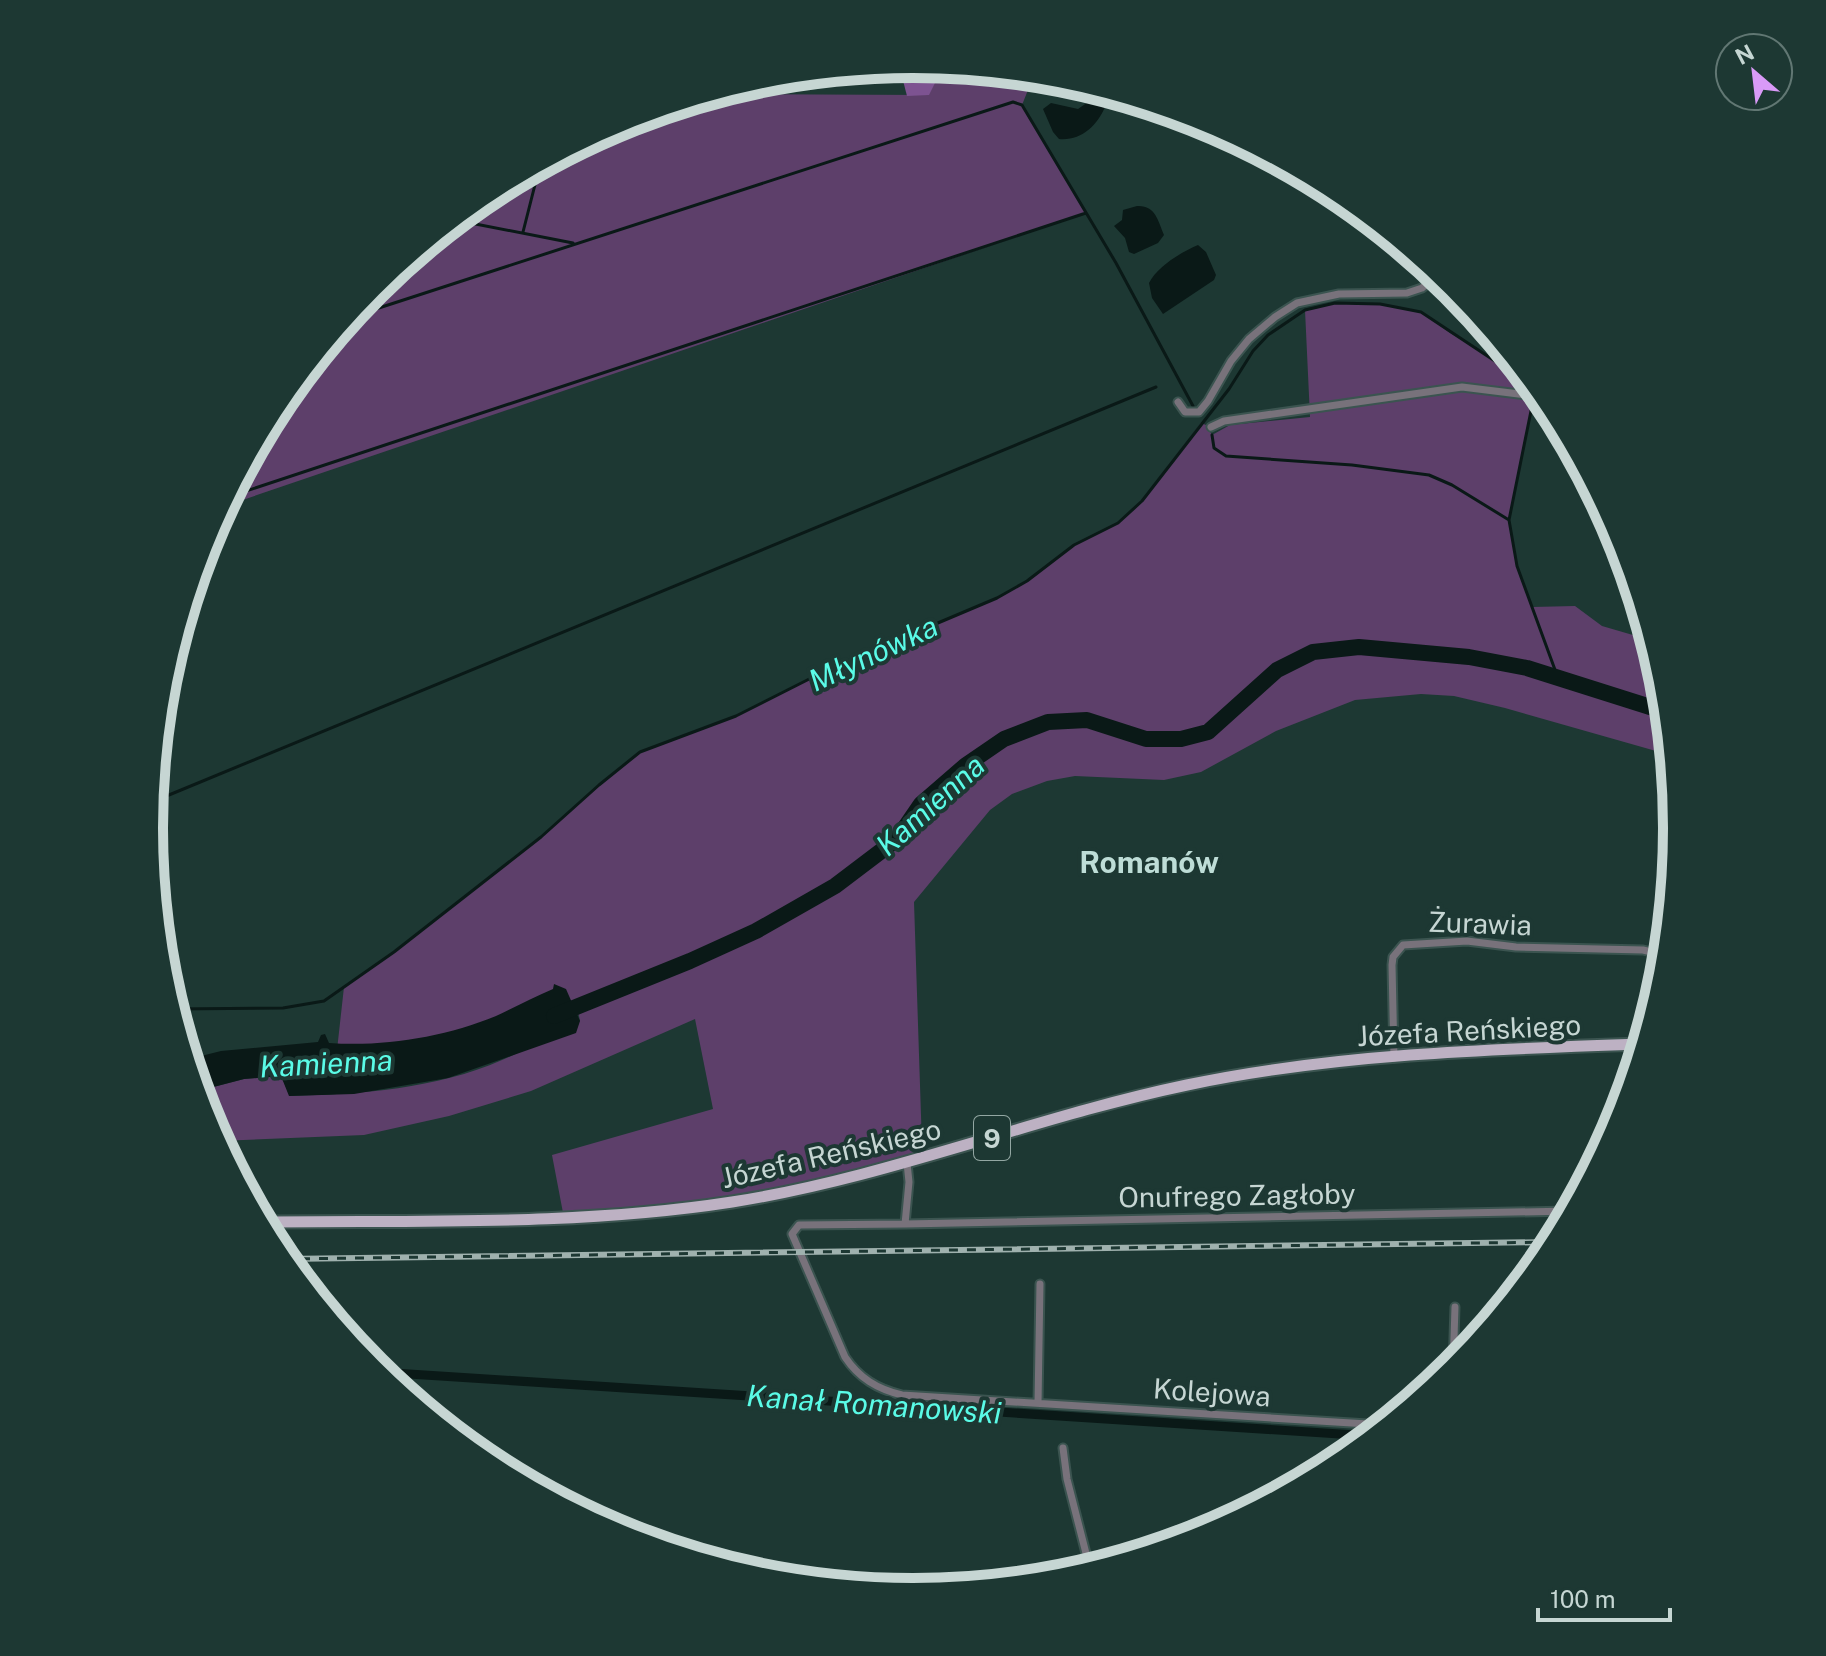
<svg xmlns="http://www.w3.org/2000/svg" width="1826" height="1656" viewBox="0 0 1826 1656" font-family="'Public Sans',sans-serif">
<rect width="100%" height="100%" fill="#1d3833"/>
<path fill="#5d3f6a" d="M943,67L1060,79L1028,90L1022,105L1086,213L222,507L278,403L373,287L489,193L621,122L714,94L928,95Z
M1335,303L1380,304L1421,312L1450,333L1507,367L1516,375L1533,401L1509,520L1517,566L1532,607L1575,606L1602,626L1650,640L1662,679L1670,755L1505,708L1454,696L1421,694L1355,700L1276,731L1201,772L1164,780L1075,776L1047,781L1012,794L990,810L914,902L922,1146L907,1163L809,1187L564,1218L552,1155L713,1109L695,1019L531,1091L449,1116L364,1135L218,1141L207,1120L198,1091L244,1079L281,1076L290,1096C361,1094 436,1089 502,1060C529,1049 554,1034 580,1021L577,1006L475,1050L335,1068L344,987L394,952L541,837L599,785L640,752L736,716L829,669L997,598L1027,581L1074,545L1118,523L1142,501L1201,423L1206,425L1212,435L1230,425L1310,417L1305,310Z"/>
<path fill="#7d5391" d="M913,64L943,67L929,95L907,96L899,65Z"/>
<path fill="#0a1917" d="M1091,100H1097L1105,107C1097,126 1081,141 1059,139L1053,132L1043,109L1051,103L1078,109Z
M1137,206C1155,205 1158,220 1164,235L1158,243L1134,254L1129,252L1125,238L1114,226L1122,220L1123,210Z
M1198,245L1206,252L1216,275L1214,280L1163,314L1152,298L1149,283C1158,266 1180,253 1198,245Z
M554,984L566,989L580,1021L576,1033L448,1078L354,1094L289,1096L281,1076L244,1079L198,1091L189,1059L221,1051L318,1042L321,1035L325,1034L329,1043C384,1047 445,1037 496,1016C515,1007 534,997 553,989Z"/>
<g fill="none" stroke-linecap="round" stroke-linejoin="round">
<path stroke="#0a1917" stroke-width="3" d="M455,220L573,243
M523,232L540,165
M348,318L1013,102L1022,105L1116,263L1193,406
M1212,435L1214,448L1226,456L1352,465L1429,475L1452,485L1509,520L1533,401
M228,497L1086,213
M1509,520L1517,566L1558,678
M152,802L1156,387
M174,1009L283,1008L324,1001L394,952L541,837L599,785L640,752L736,716L829,669L997,598L1027,581L1074,545L1118,523L1142,501L1229,389L1253,351L1268,335L1305,310L1335,303L1380,304L1421,312L1516,375L1527,378"/>
<path stroke="#0a1917" stroke-width="9" d="M378,1372L1371,1436"/>
<path stroke="#0a1917" stroke-width="16" d="M554,1016L690,961L756,931L835,886L897,839L921,804L966,765L1004,739L1048,722L1087,720L1146,739H1181L1208,732L1277,670L1313,652L1359,647L1469,657L1527,668L1666,712"/>
<defs>
<path id="minor" d="M1178,402L1185,412H1199L1208,401L1231,361L1249,339L1275,317L1297,303L1339,294L1407,293L1422,288L1437,275
M1211,427L1224,421L1462,387L1543,397
M1394,1058L1392,965L1393,957L1403,945L1467,941L1516,947L1643,950L1660,954L1663,967
M907,1163L909,1182L905,1224L799,1225L792,1234L845,1357C859,1378 877,1389 902,1395L1384,1425
M905,1224L1570,1211
M1453,1369L1455,1307
M1038,1403L1040,1284
M1063,1448L1067,1479L1090,1569"/>
<path id="primary" d="M262,1222C418,1220 577,1226 732,1202C887,1178 1034,1117 1187,1085C1333,1054 1494,1049 1642,1044"/>
</defs>
<use href="#minor" stroke="#3b5450" stroke-width="11"/>
<use href="#primary" stroke="#3b5450" stroke-width="15"/>
<use href="#minor" stroke="#78727b" stroke-width="7"/>
<use href="#primary" stroke="#bdb1c3" stroke-width="11"/>
<defs>
<path id="rail" d="M283,1259L1554,1242"/>
</defs>
<use href="#rail" stroke="#9fb1ae" stroke-width="6"/>
<use href="#rail" stroke="#1d3833" stroke-width="3" stroke-dasharray="9" stroke-linecap="butt"/>
</g>
<g text-anchor="middle" dominant-baseline="central" stroke-width="8" stroke-linejoin="round" paint-order="stroke">
<rect fill="#1d3833" stroke="#93a7a3" stroke-width="2" x="974" y="1116" width="36" height="44" rx="6"/>
<g font-size="26" font-weight="bold" fill="#c6d6d3">
<text x="992" y="1138">9</text>
</g>
<g font-size="28" fill="#c6d6d3" stroke="#1d3833">
<text transform="translate(1480 923) rotate(2)">Żurawia</text>
<text transform="translate(1469 1030) rotate(-3)">Józefa Reńskiego</text>
<text transform="translate(831 1153) rotate(-13)">Józefa Reńskiego</text>
<text transform="translate(1237 1195) rotate(-1)">Onufrego Zagłoby</text>
<text transform="translate(1212 1392) rotate(4)">Kolejowa</text>
</g>
<g font-size="30" font-style="italic" fill="#5afbe7" stroke="#1d3833">
<text transform="translate(873 653) rotate(-25)">Młynówka</text>
<text transform="translate(930 805) rotate(-42)">Kamienna</text>
<text transform="translate(326 1063) rotate(-3)">Kamienna</text>
<text transform="translate(874 1404) rotate(4)">Kanał Romanowski</text>
</g>
<g font-size="30" font-weight="bold" fill="#beddd7" stroke="#1d3833">
<text x="1149" y="862">Romanów</text>
</g>
</g>
<path d="M0 0H1826V1656H0ZM163 828a750 750 0 1 1 1500 0a750 750 0 1 1-1500 0Z" fill="#1d3833" fill-rule="evenodd"/>
<path fill="none" stroke="#c6d6d3" stroke-width="10" d="M163 828a750 750 0 1 1 1500 0a750 750 0 1 1-1500 0Z"/>
<g transform="translate(1754 72) rotate(332)"><circle r="38" fill="#1d3833" stroke="#617773" stroke-width="2"/>
<path d="M0-6L14 30L0 20L-14 30Z" fill="#d99af7"/>
<text y="-12" font-size="22" font-weight="bold" text-anchor="middle" fill="#c6d6d3">N</text>
</g>
<path d="M1538 1608v12h132v-12" fill="none" stroke="#c6d6d3" stroke-width="4"/>
<text x="1550" y="1608" font-size="24" fill="#c6d6d3" stroke="#1d3833" stroke-width="6" paint-order="stroke">100 m</text>
</svg>
